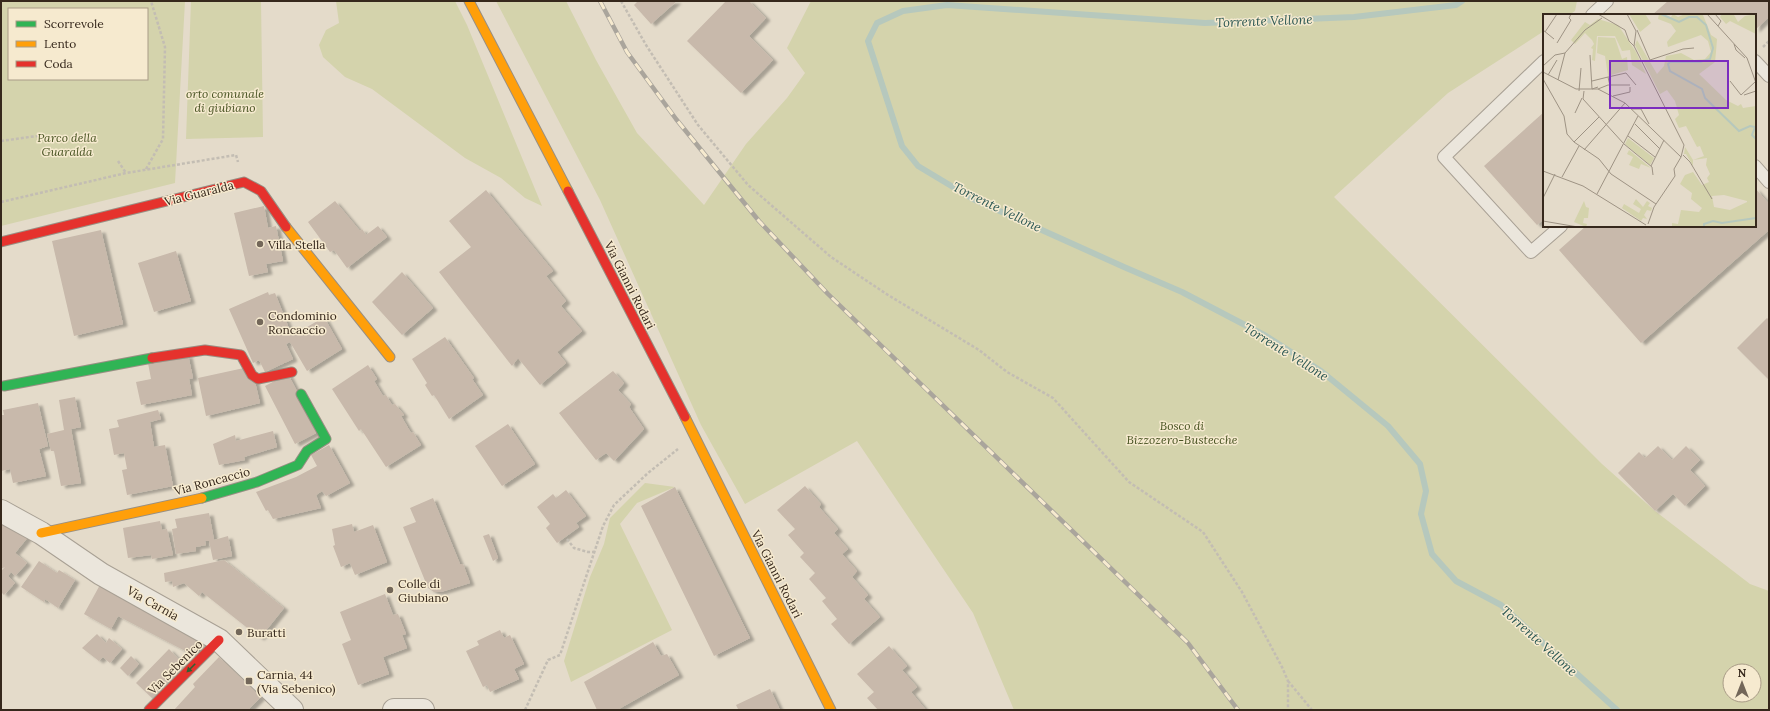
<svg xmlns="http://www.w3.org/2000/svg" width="1770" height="711" viewBox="0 0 1770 711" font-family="Lora,serif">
<defs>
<filter id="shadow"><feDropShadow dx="4.5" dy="2.5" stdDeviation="1" flood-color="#0004"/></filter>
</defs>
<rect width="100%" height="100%" fill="#e4dbca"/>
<path fill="#d4d3ac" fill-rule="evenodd" d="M1,1H185L175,183L1,226ZM9,9H147V79H9Z
M191,1H261L263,137L186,139Z
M336,1H455L467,25L542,206L525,198L501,178L465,158L372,89L345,77L323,57L319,45L326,30L339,23Z
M496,1H566L596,60L637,133L704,205L746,144L787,98L805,73L787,48L811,1H1577L1575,11L1569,15H1544V31L1448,93L1334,197L1602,464L1655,511L1750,584L1769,591V710H1014L973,613L857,441L745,504L701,425L600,200ZM1730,671H1754V695H1730Z
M645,483L675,487L637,503L620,524L672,630L571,682L564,661L590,577L604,544L610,518Z"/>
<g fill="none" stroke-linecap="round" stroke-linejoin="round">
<path stroke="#b6c8bd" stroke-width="6" d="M1462,1L1456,5L1354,17L1205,23L947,5L903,11L877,23L868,41L902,146L918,166L973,199L1124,267L1182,292L1266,336L1321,371L1388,426L1420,464L1426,491L1421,514L1432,554L1456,581L1501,605L1617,710"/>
</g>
<path fill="#c8b9ab" filter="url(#shadow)" d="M638,1H677L651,24L634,5Z
M726,1H749L766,18L749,36L773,60L741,93L687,41Z
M1668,1H1769V17L1755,30V15H1652Z
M1544,112V219L1537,225L1484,166Z
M1755,188L1769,204V230L1641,343L1559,250L1586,226H1755Z
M486,190L553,271L546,276L566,301L561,306L582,331L557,352L566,363L540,385L518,358L512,366L439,272L471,247L449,221Z
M335,201L360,231L362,229L366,235L378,226L387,237L347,268L334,250L330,252L308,222Z
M264,206L268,228L276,226L283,261L266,264L268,272L249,276L234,213Z
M101,230L123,324L74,336L52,241Z
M176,251L191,301L154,312L138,263Z
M402,272L433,308L402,335L372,302Z
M268,292L269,295L275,293L292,336L324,317L342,349L307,371L290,342L286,344L293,359L265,372L259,360L253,363L229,309Z
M1767,318L1769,320L1768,379L1737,348Z
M445,337L474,378L472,379L483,395L449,419L434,395L432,396L425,385L427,383L412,359Z
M188,355L193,378L189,379L192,395L141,405L136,382L151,379L148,363Z
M368,365L377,379L374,381L383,396L386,395L392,405L395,404L404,415L401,416L411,433L413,432L421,445L386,467L361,429L359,431L332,389Z
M244,368L255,382L260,403L206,416L198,378Z
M613,371L624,383L618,390L631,404L629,407L644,429L614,461L606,453L596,460L559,413Z
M288,374L318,432L295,444L265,386Z
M75,397L81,427L71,429L81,483L61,486L54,451H51L47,434L64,430L59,400Z
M38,403L48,446L39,449L46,476L13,483L10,469L1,471V415H4L3,410Z
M158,410L161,419L150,422L154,447L165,445L173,486L127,495L122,470L127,469L124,453L114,455L109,429L119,427L117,420Z
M508,424L535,464L502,486L475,446Z
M273,431L277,447L244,457L245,460L219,465L213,444L235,435L236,441Z
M329,445L350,483L326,496L322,491L316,495L321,508L273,519L268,510L266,511L256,492L296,477L317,466L311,455Z
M1658,446L1672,460L1686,446L1700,460L1690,470L1705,486L1685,506L1673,494L1655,511L1618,473L1639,452L1645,458Z
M805,486L821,504L819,507L838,529L834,533L848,549L842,554L857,571L852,577L868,595L864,599L880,617L849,644L831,624L837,619L822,601L826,598L809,579L815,573L800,557L804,553L788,535L795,529L777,510Z
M675,487L750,638L714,656L641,506Z
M566,490L586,516L576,523L579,527L557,543L546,528L550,524L537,507L553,494L556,498Z
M433,498L460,564H463L470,583L441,592H434L428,588L403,527L416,522L410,508Z
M209,513L214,540L228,536L232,556L213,560L209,541H205L206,545L196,547V551L176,554L172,529L177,528L175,519Z
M1,520L28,537L15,553L27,563L15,576L11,572L8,576L15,583L4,595L1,592V571L5,567L1,569Z
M160,521L162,530L167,529L173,555L152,559L151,555L128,558L123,528Z
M352,524L354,532L373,525L387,562L355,575L350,563L341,567L333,546L335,545L332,529Z
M489,534L498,558L493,561L483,536Z
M224,560L284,608L260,638L202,592L199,596L184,583L173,587L172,581L165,582L164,573Z
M39,561L57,573L59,570L75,580L58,608L45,599L44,602L21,587Z
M101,583L205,635L193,655L118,616L111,629L84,614Z
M385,594L393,615L398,614L406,634L402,635L407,648L383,657L389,674L358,685L342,644L351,640L340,612Z
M500,630L504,638L510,635L524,664L514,669L519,679L490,692L487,685L483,687L466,651L479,645L477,641Z
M97,634L106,643L109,638L122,649L110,663L103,657L99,661L82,648Z
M653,642L661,656L667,654L679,675L617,710H597L584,682Z
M889,646L907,666L902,670L917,687L911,692L926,710H878L867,698L874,692L857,674Z
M169,649L185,666L153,699L136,683Z
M131,656L139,664L128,676L120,668Z
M219,657L261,697L248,710H174L195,687L193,684Z
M770,689L780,710H736L738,709L736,705Z"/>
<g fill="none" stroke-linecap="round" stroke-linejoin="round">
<defs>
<path id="lane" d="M1592,15L1607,1
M1544,61L1444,157L1531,252L1561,226
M1755,61L1769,76
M1755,166L1769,182"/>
<path id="street" d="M1,511L41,533L101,574L219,640L292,710
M394,710H423"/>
<path id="fast" d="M4,386L152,358
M202,498L257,482L298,465L307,451L326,439L301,394"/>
<path id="slow" d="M469,1L568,191
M286,227L390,357
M685,417L831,710
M41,533L202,498"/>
<path id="jam" d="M568,191L685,417
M1,242L244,182L261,191L286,227
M152,358L205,350L241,355L252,375L258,379L292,372
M149,710L219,640"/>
</defs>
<use href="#lane" stroke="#a8a094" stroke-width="14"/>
<use href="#street" stroke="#a8a094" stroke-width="24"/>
<use href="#fast" stroke="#988f83" stroke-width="11"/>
<use href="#slow" stroke="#988f83" stroke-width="11"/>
<use href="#jam" stroke="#988f83" stroke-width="11"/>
<path stroke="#c3bdb3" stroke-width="2.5" stroke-dasharray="3 2" stroke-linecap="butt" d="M621,1L646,45L698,125L748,185L831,257L888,295L979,350L1007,372L1053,398L1129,482L1203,532L1242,592L1282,667L1288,681V710
M1763,47L1769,41
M1,141L44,135
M118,161L126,173
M146,169L163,139L165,47L151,1
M1,202L126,173L236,155L238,162
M567,539L574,548L588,552H594
M1288,681L1312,710
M525,710L548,660L560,655L603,526L614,505L648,473L678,449"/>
<use href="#lane" stroke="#ebe6dc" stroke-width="12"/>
<use href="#street" stroke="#ebe6dc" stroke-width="22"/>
<use href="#fast" stroke="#30b455" stroke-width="9"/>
<use href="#slow" stroke="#ff9f0a" stroke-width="9"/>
<use href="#jam" stroke="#e5322d" stroke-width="9"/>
<defs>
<path id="rail" d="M600,1L627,52L676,119L759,221L828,294L1188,643L1238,710"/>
</defs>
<use href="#rail" stroke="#aaa59c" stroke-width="4.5"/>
<use href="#rail" stroke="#f6eacf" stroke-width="3" stroke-dasharray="9" stroke-linecap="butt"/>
</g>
<defs><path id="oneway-solid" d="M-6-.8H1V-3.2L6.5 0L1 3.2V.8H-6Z"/></defs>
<use fill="#346033" href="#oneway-solid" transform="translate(191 668) rotate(135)"/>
<g fill="#736759" stroke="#f6eacf" stroke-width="1.5">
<circle cx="260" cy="244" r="4"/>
<circle cx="260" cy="322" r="4"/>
<circle cx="390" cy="590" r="4"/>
<circle cx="239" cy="632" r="4"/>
<rect x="245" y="677" width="8" height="8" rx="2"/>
</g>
<g text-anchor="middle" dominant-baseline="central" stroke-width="3" stroke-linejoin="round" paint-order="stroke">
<g font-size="12" font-style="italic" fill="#485322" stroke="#f6eacf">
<text x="225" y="93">orto comunale<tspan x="225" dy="14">di giubiano</tspan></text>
<text x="67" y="137">Parco della<tspan x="67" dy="14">Guaralda</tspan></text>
<text x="1182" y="425">Bosco di<tspan x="1182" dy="14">Bizzozero-Bustecche</tspan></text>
</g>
<g font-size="12" fill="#36281c" stroke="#f6eacf">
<text transform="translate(199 193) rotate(-14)">Via Guaralda</text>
<text transform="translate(630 285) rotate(63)">Via Gianni Rodari</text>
<text transform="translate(212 481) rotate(-15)">Via Roncaccio</text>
<text transform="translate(777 574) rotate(63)">Via Gianni Rodari</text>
<text transform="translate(153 603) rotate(29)">Via Carnia</text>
<text transform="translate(175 667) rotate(-45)">Via Sebenico</text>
</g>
<g font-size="12" fill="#36281c" stroke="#f6eacf" text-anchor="start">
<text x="268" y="244">Villa Stella</text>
<text x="268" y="315">Condominio<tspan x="268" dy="14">Roncaccio</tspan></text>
<text x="398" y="583">Colle di<tspan x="398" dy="14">Giubiano</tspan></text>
<text x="247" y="632">Buratti</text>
<text x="257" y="674">Carnia, 44<tspan x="257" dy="14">(Via Sebenico)</tspan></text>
</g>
<g font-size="13" font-style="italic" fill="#2b5753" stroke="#f6eacf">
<text transform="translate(1264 21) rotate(-2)">Torrente Vellone</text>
<text transform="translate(997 207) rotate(26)">Torrente Vellone</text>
<text transform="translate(1286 352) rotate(32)">Torrente Vellone</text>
<text transform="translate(1539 641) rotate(42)">Torrente Vellone</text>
</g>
</g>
<g transform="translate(1543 14)">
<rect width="213" height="213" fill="#e4dbca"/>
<path d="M86,0H102L108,9L97,18ZM116,0L128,3L130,0L135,3L142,0L160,1L168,21L174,25L173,38L172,48L156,60L183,86L195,92L198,90L200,94L213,92V213H129V209L135,210L138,196L156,198L159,194L148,185L149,179L137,170L142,161L150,158L159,171L166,168L164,164L167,160L163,151L164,144L150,146V152L143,140H141L142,133L150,146L161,142L157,132L154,133L143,112L136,114L132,105L136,101L132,87L124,76L117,80L92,31L94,26L114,60L121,52L123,42L138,39L151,46L162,45L168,38L165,27L158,21L125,33L124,28L133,17L128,10L115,5ZM181,181L204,187V188L187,196L171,193L169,182ZM179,0L191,1L195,8L202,2L213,0V20L187,7L183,10L177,3ZM55,5L75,11L93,38L103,60L89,51L87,36L79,37L72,22H54L52,47L49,46L50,35L48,34L51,30L49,26L42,19L32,30L28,26L42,8L47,11ZM55,23L72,24L79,45L84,43L85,56L65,62L62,42L54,39ZM85,124L111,144L107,151L82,130ZM86,136L108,154L98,150L96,155L86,151L90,143L84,140ZM93,185L100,193L104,187L107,189L105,192L109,194L108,197L104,196L101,201L104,205L100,204L98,207L79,194L81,190L96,199L98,195L90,190ZM41,187L43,193L46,194L45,204H41L40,209L44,210L43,213L31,208Z" fill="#d4d3ac" fill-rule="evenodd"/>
<path fill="none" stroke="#b6c8bd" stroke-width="2" d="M118,0L136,8L146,3H154L163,11L170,34L167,45L157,48H127L125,50L127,57L159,75L162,84L196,117L207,112L212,113L209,121L213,125M161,213V210L170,207L179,209L213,204"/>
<path fill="none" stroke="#9e9384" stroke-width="1" d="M55,0L82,16L86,27L91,32M84,0L93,17L91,32L141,131L138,143M164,0L204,44L213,69M172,0L178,7L175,12M0,16L11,25M94,16L107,46L140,35L151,34M2,18L14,0M14,29L28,6L26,4L28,0M191,30L193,36L202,44M22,39L42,16L59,4M47,41L49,75L55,73M0,52L12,41L22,39M0,58L33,75H55L82,89L138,143L131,155L132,162L111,193L105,210M5,61L14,46M0,65L21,102L24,120L31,128L56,145L68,160L113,190M15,66L22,39M49,67L65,63M187,67L198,81L212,68M67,72L65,63L83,59L93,71M55,75L65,71H87M36,77L38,54M41,77L40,85L81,130L109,153L110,161M201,81L213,77M70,82L87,78V73M88,95H98L106,110M32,99L39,84M92,110L117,135M85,122L112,143M31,128L56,103M41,136L82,89M140,141L147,148L169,185M108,152L121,126M0,157L40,172L103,211M19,163L36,132M54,180L95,102M0,184L12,160M0,207L35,213"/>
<path fill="#7b2cbf" fill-opacity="0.15" stroke="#7b2cbf" stroke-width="2" d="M67,47H185V94H67Z"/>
<rect width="213" height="213" fill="none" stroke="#36281c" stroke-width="2"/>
</g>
<rect width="1770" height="711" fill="none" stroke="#36281c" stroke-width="4"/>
<rect x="8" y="8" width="140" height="72" fill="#f6eacf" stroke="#a99c87"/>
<rect x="16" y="21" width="20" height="6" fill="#30b455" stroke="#a99c87"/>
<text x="44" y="28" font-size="12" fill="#36281c">Scorrevole</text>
<rect x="16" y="41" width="20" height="6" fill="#ff9f0a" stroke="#a99c87"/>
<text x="44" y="48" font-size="12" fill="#36281c">Lento</text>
<rect x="16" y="61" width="20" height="6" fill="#e5322d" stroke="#a99c87"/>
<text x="44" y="68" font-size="12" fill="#36281c">Coda</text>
<g transform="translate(1742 683)"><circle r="19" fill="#f6eacf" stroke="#a99c87"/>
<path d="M0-3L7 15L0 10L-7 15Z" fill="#736759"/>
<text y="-6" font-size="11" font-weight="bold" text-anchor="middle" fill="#36281c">N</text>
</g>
</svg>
